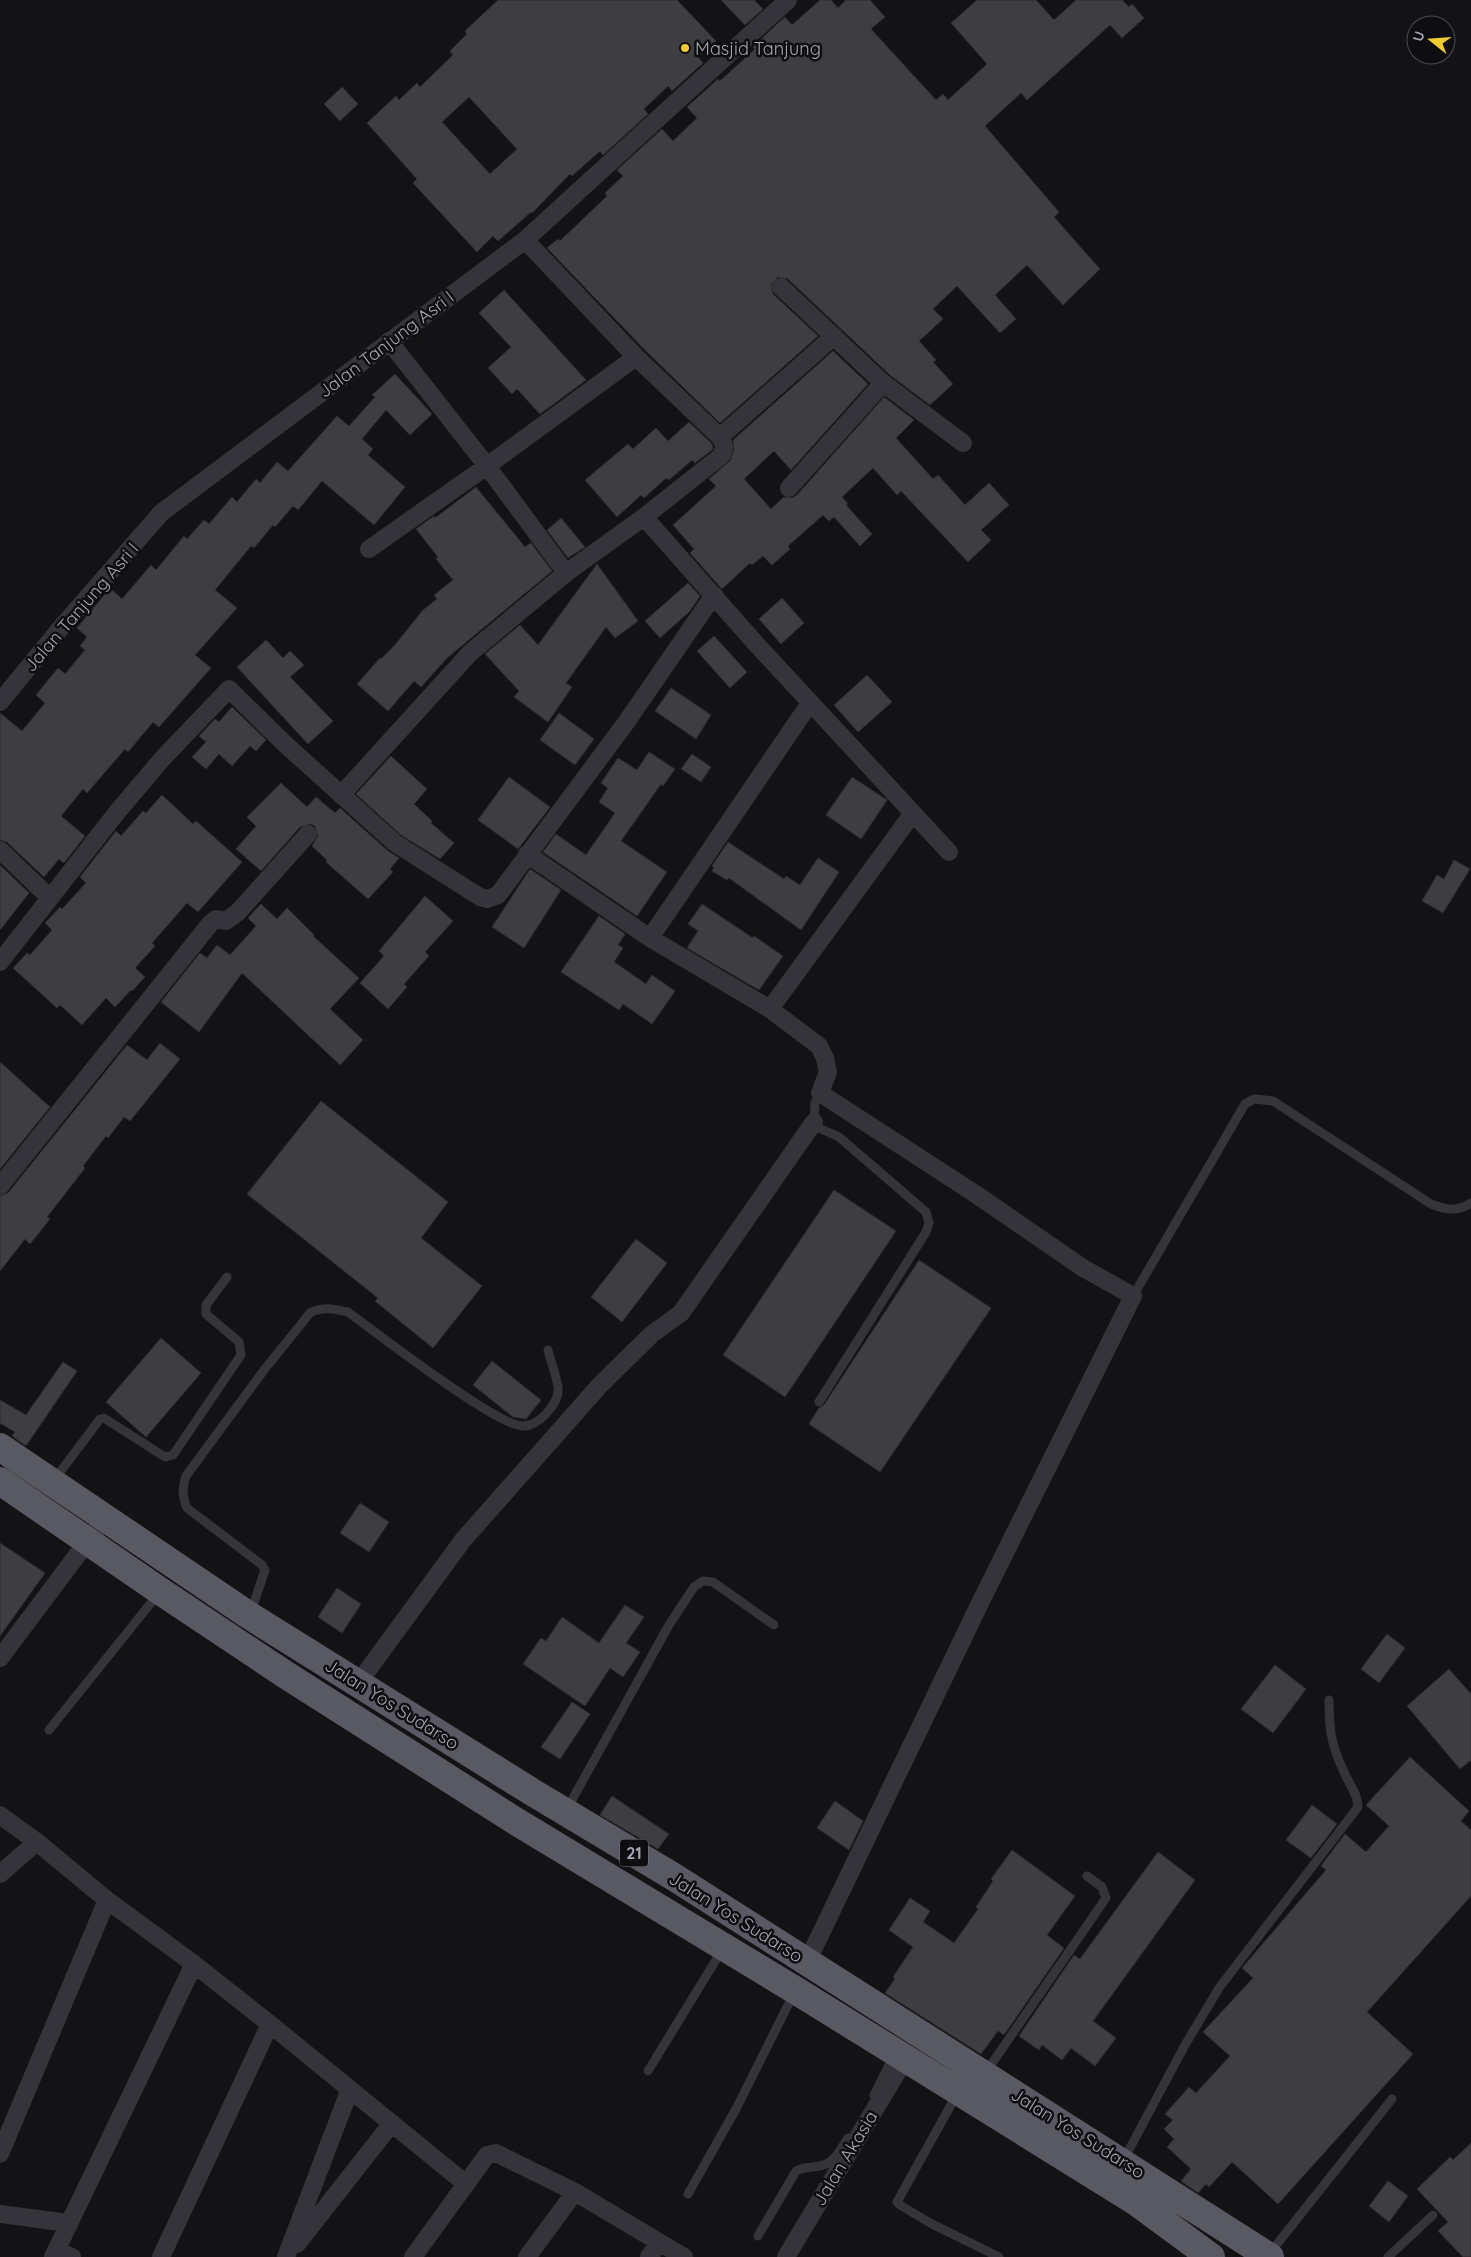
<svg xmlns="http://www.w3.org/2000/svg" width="1471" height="2257" viewBox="0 0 1471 2257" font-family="Quicksand,sans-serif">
<rect width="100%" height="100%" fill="#131315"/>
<path fill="#3e3d42" stroke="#2e2d31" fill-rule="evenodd" d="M498,0H677L716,41L698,57L703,63L672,91L668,86L644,109L648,114L603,155L600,151L572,176L570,174L532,213L531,212L498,241L493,236L477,252L413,183L417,179L367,123L396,96L399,100L417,83L420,87L453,55L450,51L467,34L465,31ZM469,97L517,149L490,174L442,122Z
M721,0H754L763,9L745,25Z
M820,0H831L838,8L846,0H870L885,17L871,29L936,100L943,94L948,100L987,64L951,23L977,0H1036L1054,20L1076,0H1122L1129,7L1132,4L1144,18L1122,38L1110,25L1027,100L1021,93L985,126L1059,212L1054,217L1100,269L1063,305L1027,265L995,295L1016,319L1000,333L957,286L933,309L943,319L919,341L936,360L933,362L953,384L930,405L890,375L788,279L778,277L771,285L773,294L818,336L720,423L644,349L547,248L558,239L560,241L607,196L605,193L623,176L617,170L662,129L673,141L697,118L687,107L718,79L720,81L755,49L753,47L777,24L785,17L792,25Z
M342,87L358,104L340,121L324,104Z
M504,290L586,380L540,414L517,389L512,394L488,368L511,347L479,313Z
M833,351L868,384L791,470L774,451L744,479L771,509L784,497L792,498L797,495L884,397L914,420L896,438L933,479L938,475L965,505L989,483L1009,505L981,530L991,540L968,562L901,491L897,495L873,468L842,497L848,504L846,505L872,534L860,546L834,517L829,521L823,515L788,546L790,549L772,565L763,556L752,565L750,563L722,589L690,553L694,549L673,525L716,486L709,479L730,461L734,450L733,440Z
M395,374L432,414L410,435L386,410L362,439L373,449L368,455L405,487L374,525L322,481L298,510L293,506L275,527L273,525L254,548L251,546L215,590L237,608L195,655L211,668L159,727L153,722L128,752L125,749L87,793L83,789L61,816L85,836L64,863L59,859L44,877L7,842L0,840V713L22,731L45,703L36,695L58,668L65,674L85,650L80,646L87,637L77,628L110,588L122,599L151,565L156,570L184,536L187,539L204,520L209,524L232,497L237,502L256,479L260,483L277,462L288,471L337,416L349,426L375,397L372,395Z
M689,422L712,444L713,449L695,463L692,460L669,480L666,478L644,498L641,495L617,517L585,480L628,444L633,449L656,428L668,441Z
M476,487L525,547L531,543L552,571L447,658L421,687L414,681L388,711L357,684L380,658L381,659L394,646L423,610L437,599L434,595L453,580L436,559L438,557L416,529L434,516L435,518Z
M561,518L585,547L568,558L547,530Z
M597,564L638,621L615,638L606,627L566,683L572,687L548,722L514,697L519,691L485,654L520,625L538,645Z
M688,583L700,596L690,611L660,638L645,621Z
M782,598L804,623L781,644L759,619Z
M714,636L747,672L730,688L697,651Z
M266,640L283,658L290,651L304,665L290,677L333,721L308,744L237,667Z
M867,675L892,702L858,732L834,705Z
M671,688L711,715L696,739L655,711Z
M232,707L266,740L256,751L250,746L232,766L219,754L206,769L192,757L206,742L199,736L215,719L219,722Z
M559,713L594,739L575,765L540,740Z
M649,752L675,769L663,786L661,784L621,841L667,872L637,916L543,852L556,834L586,855L615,813L599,802L608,788L601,783L618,758L637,770Z
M692,754L711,767L701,782L681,769Z
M391,756L427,789L414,804L432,821L431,823L454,843L440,859L401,835L356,794Z
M509,777L550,807L518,849L478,820Z
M852,777L887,800L861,839L826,815Z
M281,783L307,807L316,797L335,813L340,808L388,851L399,858L390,869L393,872L368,899L326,862L327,860L312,846L318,836L315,826L311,824L300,827L261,871L236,849L256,826L247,817Z
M162,795L193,824L196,821L242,862L198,912L187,903L152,943L155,946L135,968L145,977L132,991L131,990L115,1007L106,998L82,1025L60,1005L57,1008L13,968L27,953L30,955L52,930L45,923L60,907L62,909L86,883L80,877L116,831L121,836L143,811L146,813Z
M728,842L784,879L786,876L800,885L818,858L839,872L801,930L729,878L727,880L712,871L714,868L712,866Z
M1454,860L1470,869L1443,913L1422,901L1437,875L1444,879Z
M0,865L29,893L0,930Z
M530,869L561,890L524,948L492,927Z
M425,896L453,921L425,952L429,956L404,984L407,987L388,1009L360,983L384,956L379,951Z
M261,904L277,919L287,908L314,935L313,936L359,978L330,1009L363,1040L340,1065L242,973L199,1032L161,1002L200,953L207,958L217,945L230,955L256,926L248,918Z
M702,904L753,938L754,936L783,956L759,990L687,948L698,931L688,924Z
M599,916L625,934L618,945L623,948L614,962L646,984L652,975L675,991L652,1024L623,1004L619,1010L561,972Z
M160,1043L180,1059L130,1121L124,1117L108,1138L106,1136L83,1166L85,1168L47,1217L50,1219L30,1244L25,1239L0,1271V1196L8,1193L127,1045L147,1060Z
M0,1062L50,1107L0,1169Z
M321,1101L448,1202L421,1238L482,1286L433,1348L375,1301L378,1298L247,1194Z
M834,1190L896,1231L785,1397L723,1355Z
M636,1239L667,1263L622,1322L591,1297Z
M919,1260L991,1308L880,1472L809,1424L819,1408L824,1405Z
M161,1338L201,1373L146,1437L106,1402Z
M492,1361L541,1400L526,1419L513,1417L473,1385Z
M63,1362L77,1371L26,1446L12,1436L15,1432L0,1423V1400L26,1415Z
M360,1503L389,1522L369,1552L340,1533Z
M0,1543L45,1573L0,1636Z
M337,1588L361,1604L342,1633L318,1617Z
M625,1605L644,1617L626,1643L640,1652L623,1677L610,1668L585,1706L523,1664L541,1638L546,1641L562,1617L599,1643Z
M1387,1634L1405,1648L1379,1683L1361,1669Z
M1275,1665L1306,1689L1273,1733L1241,1709Z
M1449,1669L1471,1694V1760L1460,1769L1407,1706Z
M572,1702L590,1714L560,1759L541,1747Z
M1410,1757L1469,1811L1461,1821L1471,1830V1896L1367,2012L1413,2054L1278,2204L1232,2162L1209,2187L1206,2184L1198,2193L1181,2181L1191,2169L1167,2147L1174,2139L1164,2129L1173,2120L1165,2114L1189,2087L1196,2093L1230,2056L1203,2032L1253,1978L1242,1968L1326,1870L1321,1866L1345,1834L1366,1852L1389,1826L1366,1805Z
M612,1796L669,1834L658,1849L600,1815Z
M835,1801L863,1821L849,1850L817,1828Z
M1312,1805L1337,1824L1311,1858L1286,1840Z
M1012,1850L1075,1896L1047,1935L1064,1948L1004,2035L998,2031L981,2054L885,1993L895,1979L893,1977L913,1947L889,1930L910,1898L930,1911L923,1922L954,1943L978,1909L976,1907L993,1881L991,1879Z
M1158,1852L1195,1880L1093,2021L1116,2038L1095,2066L1071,2048L1062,2060L1042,2045L1039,2050L1019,2036L1074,1955L1080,1959Z
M1471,2143V2257H1463L1438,2231L1448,2222L1417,2189L1450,2157L1453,2160Z
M1388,2181L1408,2196L1389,2222L1369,2206Z"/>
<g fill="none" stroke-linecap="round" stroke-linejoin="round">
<path stroke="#34343a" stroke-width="9" d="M1133,1296L1245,1104L1254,1099L1273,1101L1431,1204C1446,1210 1457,1212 1471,1203
M819,1402L926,1232L929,1223L926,1212L839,1137L819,1128L814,1122L815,1103L820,1093
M54,1480L100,1419L104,1418L165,1457L173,1455L241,1355L239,1342L206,1314V1305L227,1277
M248,1611L255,1600L265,1570L262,1565L187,1508C182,1496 182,1489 186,1476L264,1370L310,1313C323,1306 334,1309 348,1312C375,1332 498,1427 523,1426C539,1426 560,1403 558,1387C556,1375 551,1362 548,1350
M49,1730L158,1594
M567,1809L669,1625L694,1587L703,1581L713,1582L774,1625
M648,2071L722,1950
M986,2072L1106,1898L1102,1887L1087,1876
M957,2094L897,2202L900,2205L930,2223L999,2257
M874,2095L894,2055
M1123,2161L1185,2045L1219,1988L1358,1807C1358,1794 1349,1784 1344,1772C1331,1745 1329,1729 1329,1700
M688,2194L736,2109L794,1993
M758,2236L796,2171C807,2165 822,2169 831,2161C838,2156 843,2145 848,2138
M1270,2253L1392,2099
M1388,2257L1433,2215"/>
<path stroke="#34343a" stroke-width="18" d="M781,287L883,383L963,443
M389,341L487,466L566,573
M720,437L834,336
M789,488L883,383
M644,517L758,646L949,852
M369,549L487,466L636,357
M0,702L59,630L161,513L525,240L788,0
M341,795L470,653L566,573L644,517L721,456C726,448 724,444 720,437L636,357L525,240
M0,850L50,898
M527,854L650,938L770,1009L819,1046L825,1058L828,1072L820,1093L977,1195L1083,1268L1133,1296L981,1601L807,1962
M650,938L810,703
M0,962L118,811L163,758L229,689L285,744L395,843L480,897L487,899L498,895L625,724L714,595
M770,1009L913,813
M0,1186L210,924L216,919L226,921L238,912L308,834
M0,1658L105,1518
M359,1682L463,1540L600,1385L652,1334L681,1313L814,1122
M0,1815L37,1842L107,1900L194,1964L270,2024L466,2184
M0,1874L37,1842
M0,2154L107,1900
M0,2214L68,2223
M297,2244L392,2123
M56,2250L72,2257
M53,2257L194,1964
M161,2257L270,2024
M286,2257L350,2089
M413,2257L487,2155L496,2153L575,2192L684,2257
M527,2257L575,2192
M649,2257L659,2243
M786,2257L905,2059"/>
<path stroke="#585962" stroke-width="28" d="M0,1447L247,1614L532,1792L674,1877L1270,2257
M0,1481L160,1591L286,1675L517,1822L795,1990L1135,2201L1211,2257"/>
</g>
<circle fill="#efcc31" stroke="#0e0e10" stroke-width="2" cx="685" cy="48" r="5"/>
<g text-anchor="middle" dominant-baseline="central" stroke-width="5" stroke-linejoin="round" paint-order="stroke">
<rect fill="#0e0e10" stroke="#787984" stroke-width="1" x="620" y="1839.5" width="28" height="27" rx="4"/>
<g font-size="16" font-weight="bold" fill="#a5a7b5">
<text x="634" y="1853">21</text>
</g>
<g font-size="18" fill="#a5a7b5" stroke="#0e0e10" text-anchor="start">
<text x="695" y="48">Masjid Tanjung</text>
</g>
<g font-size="18" fill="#a5a7b5" stroke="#0e0e10">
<text transform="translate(386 344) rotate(-37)">Jalan Tanjung Asri I</text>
<text transform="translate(81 607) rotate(-49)">Jalan Tanjung Asri I</text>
<text transform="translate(392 1704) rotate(32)">Jalan Yos Sudarso</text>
<text transform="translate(736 1917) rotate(32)">Jalan Yos Sudarso</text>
<text transform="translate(1078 2133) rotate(32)">Jalan Yos Sudarso</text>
<text transform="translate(845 2158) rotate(-59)">Jalan Akasia</text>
</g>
</g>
<g transform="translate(1431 40) rotate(287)"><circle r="24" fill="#0e0e10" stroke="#4a4b52"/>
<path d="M0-4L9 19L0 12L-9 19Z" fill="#efcc31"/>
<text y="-8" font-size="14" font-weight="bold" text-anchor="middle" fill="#a5a7b5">U</text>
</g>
</svg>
